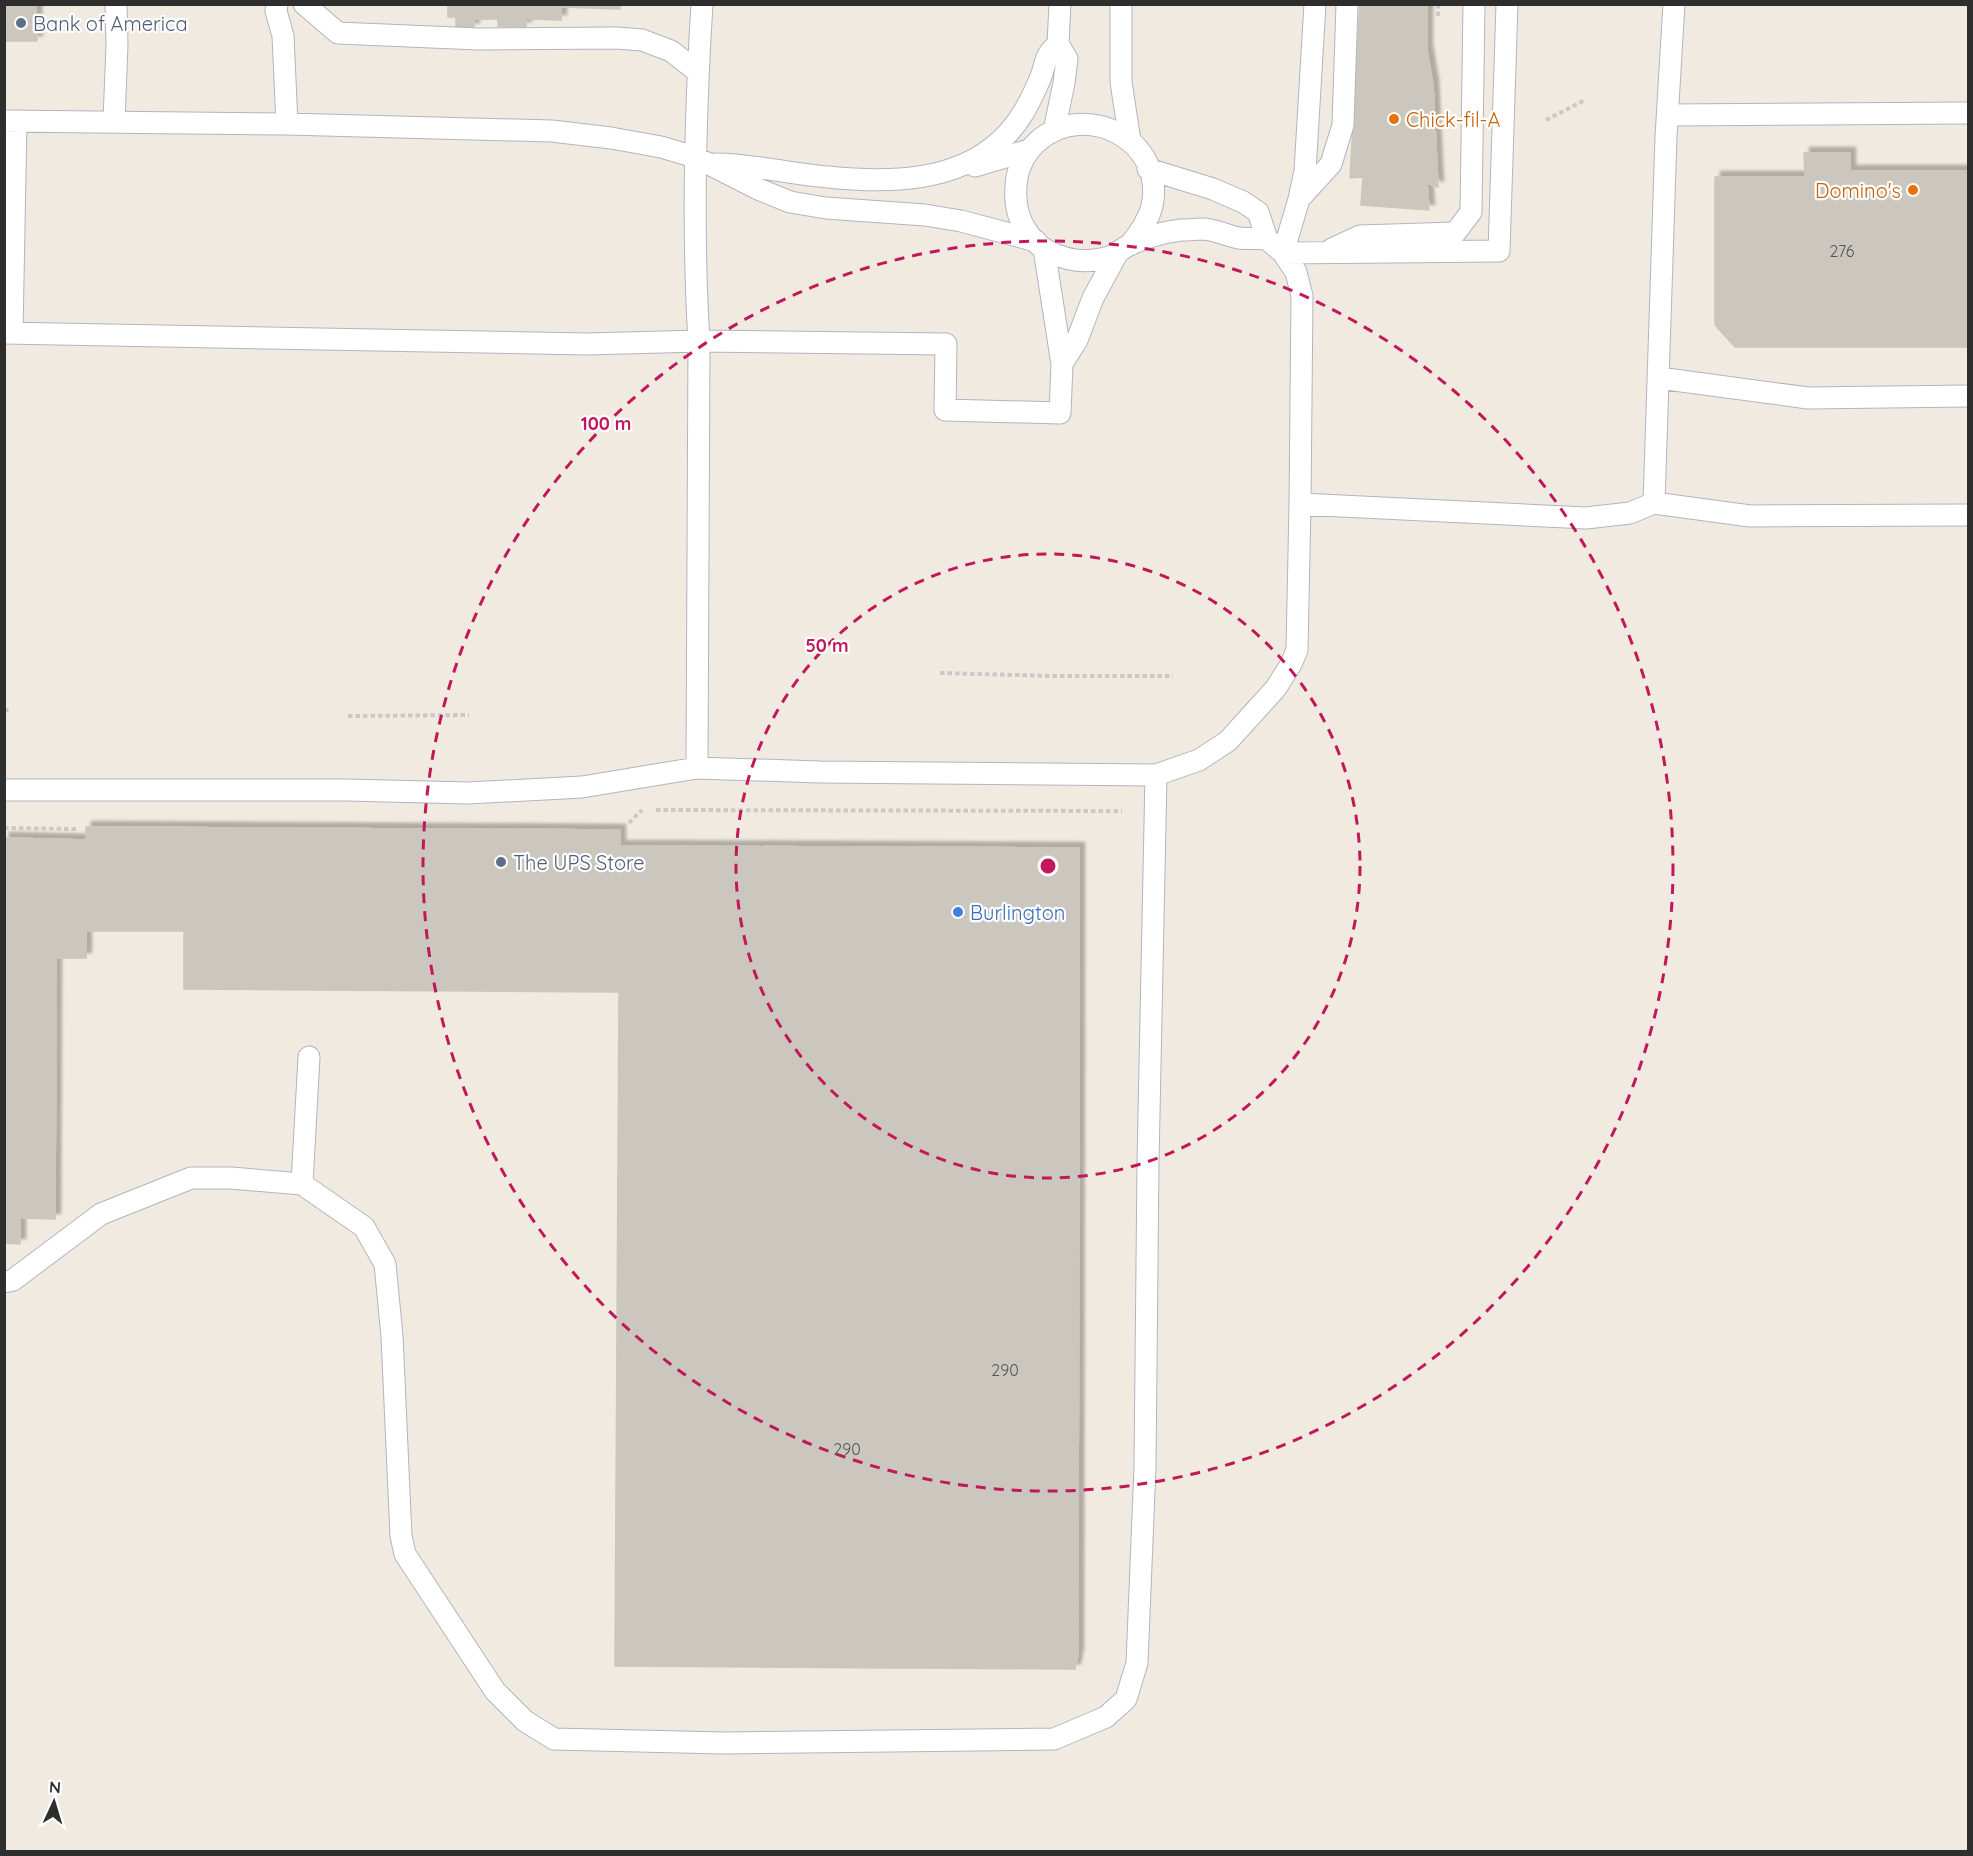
<svg xmlns="http://www.w3.org/2000/svg" width="1973" height="1856" viewBox="0 0 1973 1856" font-family="Quicksand,sans-serif">
<defs>
<filter id="shadow"><feDropShadow dx="5.5" dy="-5.5" stdDeviation="1.5" flood-color="#0004"/></filter>
</defs>
<rect width="100%" height="100%" fill="#f0eae0"/>
<path fill="#cbc7bf" stroke="#ccc7b8" stroke-width="1.5" filter="url(#shadow)" d="M4,4H36L37,41H4Z
M448,4H620V9L561,7V20L526,19V27L498,26V19H474V28H456V17H448Z
M1360,4H1427V51L1433,85L1438,187L1427,183L1429,210L1361,205L1363,177L1350,178Z
M1804,153H1850V171H1968V347H1735L1715,325V177H1805Z
M86,827L620,830V846L1079,848L1078,1654L1075,1669L615,1666L619,992L184,989V931H86V958H56L55,1219L20,1218V1244L4,1243V838L86,840Z"/>
<g fill="none" stroke-linecap="round" stroke-linejoin="round">
<defs>
<path id="lane" d="M277,4L276,11L283,36L287,124
M304,4L338,33L478,39L617,38L642,40L671,51L698,72
M1121,4V82L1130,141
M1315,4L1305,171L1299,199L1283,253L1499,251L1507,4
M1668,115L1968,113
M4,121L287,124L552,131L611,138L661,147L695,157L758,189L790,202L826,208L925,215L961,221L1036,241
M114,121L117,44L116,4
M1054,131L1064,83L1067,59L1058,44L1060,4
M715,164C753,164 790,174 828,177C886,183 956,183 1001,140C1020,123 1030,102 1040,79C1047,62 1043,57 1058,44
M975,166L1029,150
M1148,169L1213,189L1243,202L1258,212L1267,239L1283,253L1296,272L1302,296L1300,504
M1301,197L1331,164L1343,125L1347,4
M1130,245C1140,232 1148,221 1152,206C1166,140 1085,99 1037,142C1027,151 1020,163 1017,177C1014,196 1016,217 1028,233C1034,242 1043,249 1052,253C1071,262 1090,263 1109,257C1116,254 1122,249 1129,245C1144,238 1165,232 1181,230C1189,230 1197,229 1204,229C1216,230 1228,236 1239,238C1248,239 1258,238 1267,239
M1332,249L1360,236L1455,233L1471,212L1474,4
M4,333L588,344L699,341L946,344L945,410L1060,413L1062,364L1044,249
M12,333L16,121
M1062,364L1077,340L1093,298L1118,252
M1659,378L1808,398L1968,396
M1654,503L1750,516L1968,515
M697,768L699,341C692,229 695,117 702,4
M4,790H347L468,793L582,787L697,768L820,772L1156,775
M302,1184L309,1057
M4,1282L13,1280L101,1214L191,1178H231L302,1184L364,1227L385,1264L392,1336L401,1536L405,1554L495,1691L525,1721L554,1739L723,1743L1054,1739L1106,1717L1126,1699L1137,1663L1145,1467L1148,1163L1156,775L1199,760L1228,741L1276,688L1291,664L1297,650L1300,504L1586,518L1630,513L1654,503L1666,137L1674,4"/>
</defs>
<use href="#lane" stroke="#b3b4c2" stroke-width="23"/>
<path stroke="#c9c9c9" stroke-width="4" stroke-dasharray="4.5 3" stroke-linecap="butt" d="M1438,4V19
M1546,120L1585,100
M940,673L1054,676H1173
M4,710H9
M348,716L469,715
M656,810L1122,811
M629,823L642,810
M4,828L76,829"/>
<use href="#lane" stroke="#fff" stroke-width="21"/>
</g>
<g fill="none" stroke="#c2185b" stroke-width="3" stroke-dasharray="10 8">
<circle cx="1048" cy="866" r="312"/>
<circle cx="1048" cy="866" r="625"/>
</g>
<g fill="#5c6f8a" stroke="#fff" stroke-width="2">
<circle cx="21" cy="23" r="6"/>
<circle cx="501" cy="862" r="6"/>
</g>
<g fill="#e8710a" stroke="#fff" stroke-width="2">
<circle cx="1394" cy="119" r="6"/>
<circle cx="1913" cy="190" r="6"/>
</g>
<circle fill="#3f7fe0" stroke="#fff" stroke-width="2" cx="958" cy="912" r="6"/>
<g text-anchor="middle" dominant-baseline="central" stroke-width="4.5" stroke-linejoin="round" paint-order="stroke">
<g font-size="16" fill="#555452">
<text x="1842" y="251">276</text>
<text x="1005" y="1370">290</text>
<text x="847" y="1449">290</text>
</g>
<g font-size="20" fill="#4e5e75" stroke="#fff" text-anchor="start">
<text x="33" y="23">Bank of America</text>
<text x="513" y="862">The UPS Store</text>
</g>
<g font-size="20" fill="#c56008" stroke="#fff" text-anchor="start">
<text x="1406" y="119">Chick-fil-A</text>
<text x="1901" y="190" text-anchor="end">Domino's</text>
</g>
<g font-size="20" fill="#366cbe" stroke="#fff" text-anchor="start">
<text x="970" y="912">Burlington</text>
</g>
</g>
<circle cx="1048" cy="866" r="9" fill="#c2185b" stroke="#fff" stroke-width="3"/>
<g font-size="18" text-anchor="middle" font-weight="bold" fill="#c2185b" stroke="#fff" stroke-width="4.5" stroke-linejoin="round" paint-order="stroke">
<text x="606" y="430">100 m</text>
<text x="827" y="652">50 m</text>
</g>
<rect width="1973" height="1856" fill="none" stroke="#2e2e2e" stroke-width="12"/>
<g transform="translate(54 1802) rotate(4)" stroke="#ffffff" stroke-width="4.5" paint-order="stroke">
<path d="M0-4.5L10 22L0 15L-10 22Z" fill="#2e2e2e"/>
<text y="-9" font-size="16" font-weight="bold" text-anchor="middle" fill="#2e2e2e">N</text>
</g>
</svg>
